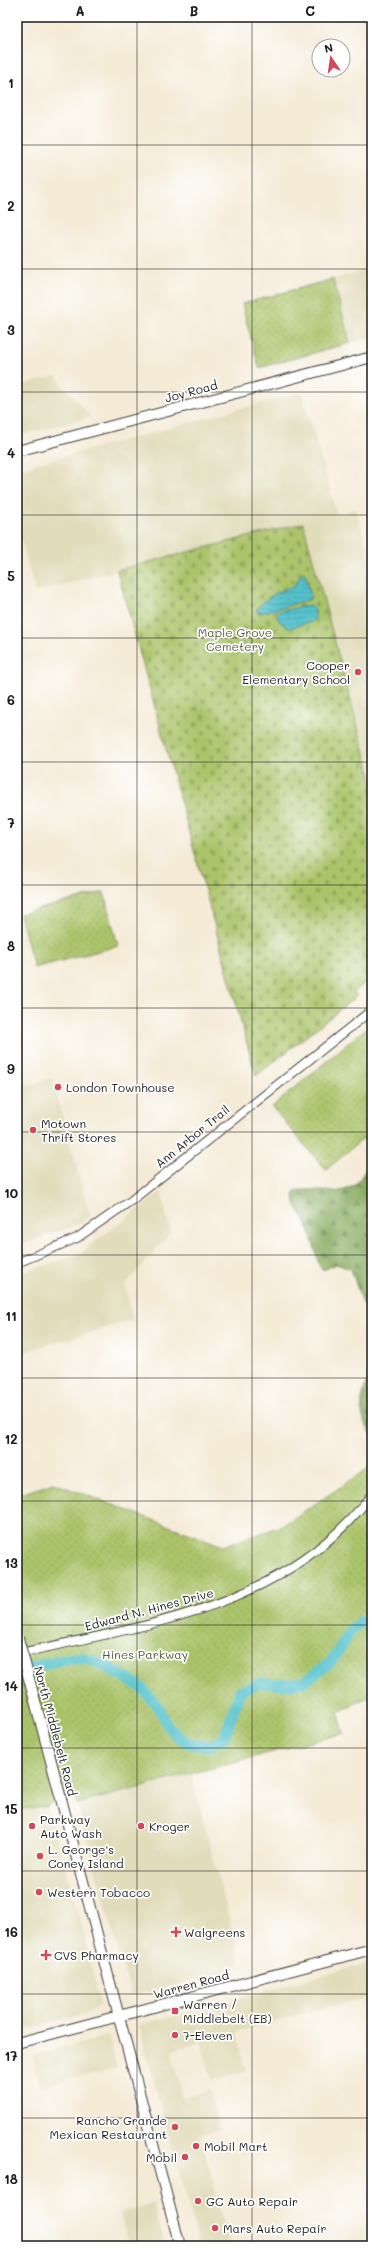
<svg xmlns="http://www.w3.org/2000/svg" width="389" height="2263" viewBox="0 0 389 2263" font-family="Mali,sans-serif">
<defs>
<pattern id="grass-dots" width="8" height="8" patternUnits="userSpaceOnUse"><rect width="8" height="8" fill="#abc46a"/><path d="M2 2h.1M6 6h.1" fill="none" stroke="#93a85b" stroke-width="1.8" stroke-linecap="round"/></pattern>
<pattern id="forest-firs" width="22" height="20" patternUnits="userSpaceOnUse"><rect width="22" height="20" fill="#88aa5e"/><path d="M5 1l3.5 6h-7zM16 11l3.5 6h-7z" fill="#6e8a4d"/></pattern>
<pattern id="cemetery-stones" width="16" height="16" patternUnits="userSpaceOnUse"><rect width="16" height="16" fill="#abc46a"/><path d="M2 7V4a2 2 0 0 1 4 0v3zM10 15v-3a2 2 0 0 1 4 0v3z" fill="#93a85b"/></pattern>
<pattern id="water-rules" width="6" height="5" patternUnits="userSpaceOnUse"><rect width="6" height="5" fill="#55c2cc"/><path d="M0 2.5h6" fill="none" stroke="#49a6af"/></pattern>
</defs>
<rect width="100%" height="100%" fill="#fff"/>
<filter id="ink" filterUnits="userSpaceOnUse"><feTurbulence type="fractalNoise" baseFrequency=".025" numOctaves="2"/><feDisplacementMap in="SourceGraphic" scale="8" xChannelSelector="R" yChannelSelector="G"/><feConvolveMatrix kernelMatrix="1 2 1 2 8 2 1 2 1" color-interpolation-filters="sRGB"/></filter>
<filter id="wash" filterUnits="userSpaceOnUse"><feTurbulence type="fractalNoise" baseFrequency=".012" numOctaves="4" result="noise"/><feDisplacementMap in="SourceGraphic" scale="16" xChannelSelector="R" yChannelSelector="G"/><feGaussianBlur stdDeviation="0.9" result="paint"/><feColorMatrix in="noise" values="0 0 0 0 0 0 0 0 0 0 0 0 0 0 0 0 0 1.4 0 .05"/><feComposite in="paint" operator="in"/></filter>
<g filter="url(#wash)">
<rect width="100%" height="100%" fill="#f4ead6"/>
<path fill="#e1dcba" d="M372,268V338L350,343L333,279Z
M56,376L91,417L17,436V386Z
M302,392L337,514L356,509L372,564V780L303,523L35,592L17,523V469Z
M52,1078L90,1216L74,1226L17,1246V1088Z
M161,1192L171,1232L125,1285L133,1320L17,1354V1274L79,1254Z
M191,1774L242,1968L131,1996L77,1804Z
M47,1807L80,1918L100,2005L94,2011L17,2032V1809Z
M372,1962V1996L236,2032L246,2071L212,2080L201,2042L171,2050L183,2098L210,2091L220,2130L200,2134L230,2246H199L139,2025Z
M108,2036L117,2068L39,2087L32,2056Z
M153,2204L166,2246H129L120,2213Z"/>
<path fill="url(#grass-dots)" stroke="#647043" d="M333,279L350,343L259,368L242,304Z
M104,892L118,946L34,968L20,914Z
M372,1023V1131L326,1170L272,1107Z
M372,1466V1695L338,1712L344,1733L77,1804L74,1796L51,1803L47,1807L17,1809V1495L54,1483L223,1546L282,1526Z"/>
<path fill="url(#forest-firs)" stroke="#52633d" d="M372,1161V1304L368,1307L363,1304L351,1269L336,1264L326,1269H322L319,1265C315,1251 312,1235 306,1222C301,1211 291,1205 295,1191C315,1186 334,1198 353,1186C361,1181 365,1168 372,1161Z
M372,1369V1434C355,1415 362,1390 372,1369Z"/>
<path fill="url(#cemetery-stones)" stroke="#647043" d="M303,523L372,780V977L354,992L357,996L256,1076L117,570Z"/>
<path fill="url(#water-rules)" stroke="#386f74" d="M302,573H305L311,597L309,600C296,602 268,614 257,612V608L272,595L295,585Z
M311,605C316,610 317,616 312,622L288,628L278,620L277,615L280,611Z"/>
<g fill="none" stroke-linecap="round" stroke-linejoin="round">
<path stroke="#55c2cc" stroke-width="11" d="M17,1671L70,1658H86L105,1666L141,1687L159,1708L168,1726L177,1736L190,1744L209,1746L224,1738L240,1691L260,1683L288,1684L304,1682L332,1661L352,1629L360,1622L372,1620"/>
</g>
</g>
<g filter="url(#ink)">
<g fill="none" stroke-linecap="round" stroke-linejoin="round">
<defs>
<path id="minor" d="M17,1263L77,1238L132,1200L372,1010
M17,1654C147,1624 285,1609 372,1494"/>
<path id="major" d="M17,451L372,357
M31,1686L180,2246
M17,2043L372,1949"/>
</defs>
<use href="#minor" stroke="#3c3b38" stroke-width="10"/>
<use href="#major" stroke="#3c3b38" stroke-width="12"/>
<use href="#minor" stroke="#fff" stroke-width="8"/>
<use href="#major" stroke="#fff" stroke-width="10"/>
<defs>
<path id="major-bridge" d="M18,1638L31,1686"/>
</defs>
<use href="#major-bridge" stroke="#3c3b38" stroke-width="12" stroke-linecap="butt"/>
<use href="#major-bridge" stroke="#fff" stroke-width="10"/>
</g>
</g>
<path fill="none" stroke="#1c1c1c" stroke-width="1" stroke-opacity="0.55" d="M137,17V2246M252,17V2246M17,145H372M17,269H372M17,392H372M17,515H372M17,638H372M17,762H372M17,885H372M17,1008H372M17,1132H372M17,1255H372M17,1378H372M17,1501H372M17,1625H372M17,1748H372M17,1871H372M17,1994H372M17,2118H372"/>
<g fill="#d1495b" stroke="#fff" stroke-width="1.5">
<circle cx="358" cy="672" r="4"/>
<circle cx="58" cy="1087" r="4"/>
<circle cx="33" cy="1130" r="4"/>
<circle cx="32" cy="1826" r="4"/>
<circle cx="141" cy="1826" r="4"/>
<circle cx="40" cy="1856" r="4"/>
<circle cx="39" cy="1892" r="4"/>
<path d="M174 1926h4v4h4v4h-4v4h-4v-4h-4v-4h4z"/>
<path d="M44 1949h4v4h4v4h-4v4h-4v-4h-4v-4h4z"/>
<rect x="171" y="2007" width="8" height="8" rx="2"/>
<circle cx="175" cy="2035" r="4"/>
<circle cx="175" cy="2127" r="4"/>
<circle cx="196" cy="2146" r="4"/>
<circle cx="185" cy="2157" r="4"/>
<circle cx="198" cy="2201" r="4"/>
<circle cx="215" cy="2228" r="4"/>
</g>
<g text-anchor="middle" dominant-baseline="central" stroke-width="3.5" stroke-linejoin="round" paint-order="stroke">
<g font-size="12" fill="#1c1c1c" stroke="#fff">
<text transform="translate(191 391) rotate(-15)">Joy Road</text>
<text transform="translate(192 1136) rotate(-39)">Ann Arbor Trail</text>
<text transform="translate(149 1609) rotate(-15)">Edward N. Hines Drive</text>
<text transform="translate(56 1731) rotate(75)">North Middlebelt Road</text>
<text transform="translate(191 1984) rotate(-15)">Warren Road</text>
</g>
<g font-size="12" fill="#555f3b" stroke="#fff">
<text x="235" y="632">Maple Grove<tspan x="235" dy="14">Cemetery</tspan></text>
<text x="145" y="1654">Hines Parkway</text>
</g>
<g font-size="12" fill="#1c1c1c" stroke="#fff" text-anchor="start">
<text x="350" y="665" text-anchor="end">Cooper<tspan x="350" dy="14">Elementary School</tspan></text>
<text x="66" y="1087">London Townhouse</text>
<text x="41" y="1123">Motown<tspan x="41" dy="14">Thrift Stores</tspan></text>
<text x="40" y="1819">Parkway<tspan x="40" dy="14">Auto Wash</tspan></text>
<text x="149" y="1826">Kroger</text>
<text x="48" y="1849">L. George's<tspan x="48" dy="14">Coney Island</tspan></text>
<text x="47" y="1892">Western Tobacco</text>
<text x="184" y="1932">Walgreens</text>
<text x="54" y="1955">CVS Pharmacy</text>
<text x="183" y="2004">Warren /<tspan x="183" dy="14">Middlebelt (EB)</tspan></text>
<text x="183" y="2035">7-Eleven</text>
<text x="167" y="2120" text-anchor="end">Rancho Grande<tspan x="167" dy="14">Mexican Restaurant</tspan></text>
<text x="204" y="2146">Mobil Mart</text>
<text x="177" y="2157" text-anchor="end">Mobil</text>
<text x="206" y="2201">GC Auto Repair</text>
<text x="223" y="2228">Mars Auto Repair</text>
</g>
</g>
<rect width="389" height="2263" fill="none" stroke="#fff" stroke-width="44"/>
<g transform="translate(331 58) rotate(347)"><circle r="19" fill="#ffffff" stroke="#a4a4a4"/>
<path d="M0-3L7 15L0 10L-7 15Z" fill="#d1495b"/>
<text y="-6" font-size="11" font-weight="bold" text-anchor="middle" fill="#1c1c1c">N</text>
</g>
<rect x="22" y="22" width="345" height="2219" fill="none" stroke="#1c1c1c" stroke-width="1.5"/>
<g font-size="13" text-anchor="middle" font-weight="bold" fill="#1c1c1c">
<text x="80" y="16">A</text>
<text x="194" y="16">B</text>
<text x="310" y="16">C</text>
<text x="11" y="88">1</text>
<text x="11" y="211">2</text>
<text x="11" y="335">3</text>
<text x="11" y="458">4</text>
<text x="11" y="581">5</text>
<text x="11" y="705">6</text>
<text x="11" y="828">7</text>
<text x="11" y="951">8</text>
<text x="11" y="1074">9</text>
<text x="11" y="1198">10</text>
<text x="11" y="1321">11</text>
<text x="11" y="1444">12</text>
<text x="11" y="1568">13</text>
<text x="11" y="1691">14</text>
<text x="11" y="1814">15</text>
<text x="11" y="1937">16</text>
<text x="11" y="2061">17</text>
<text x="11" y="2184">18</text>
</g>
</svg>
